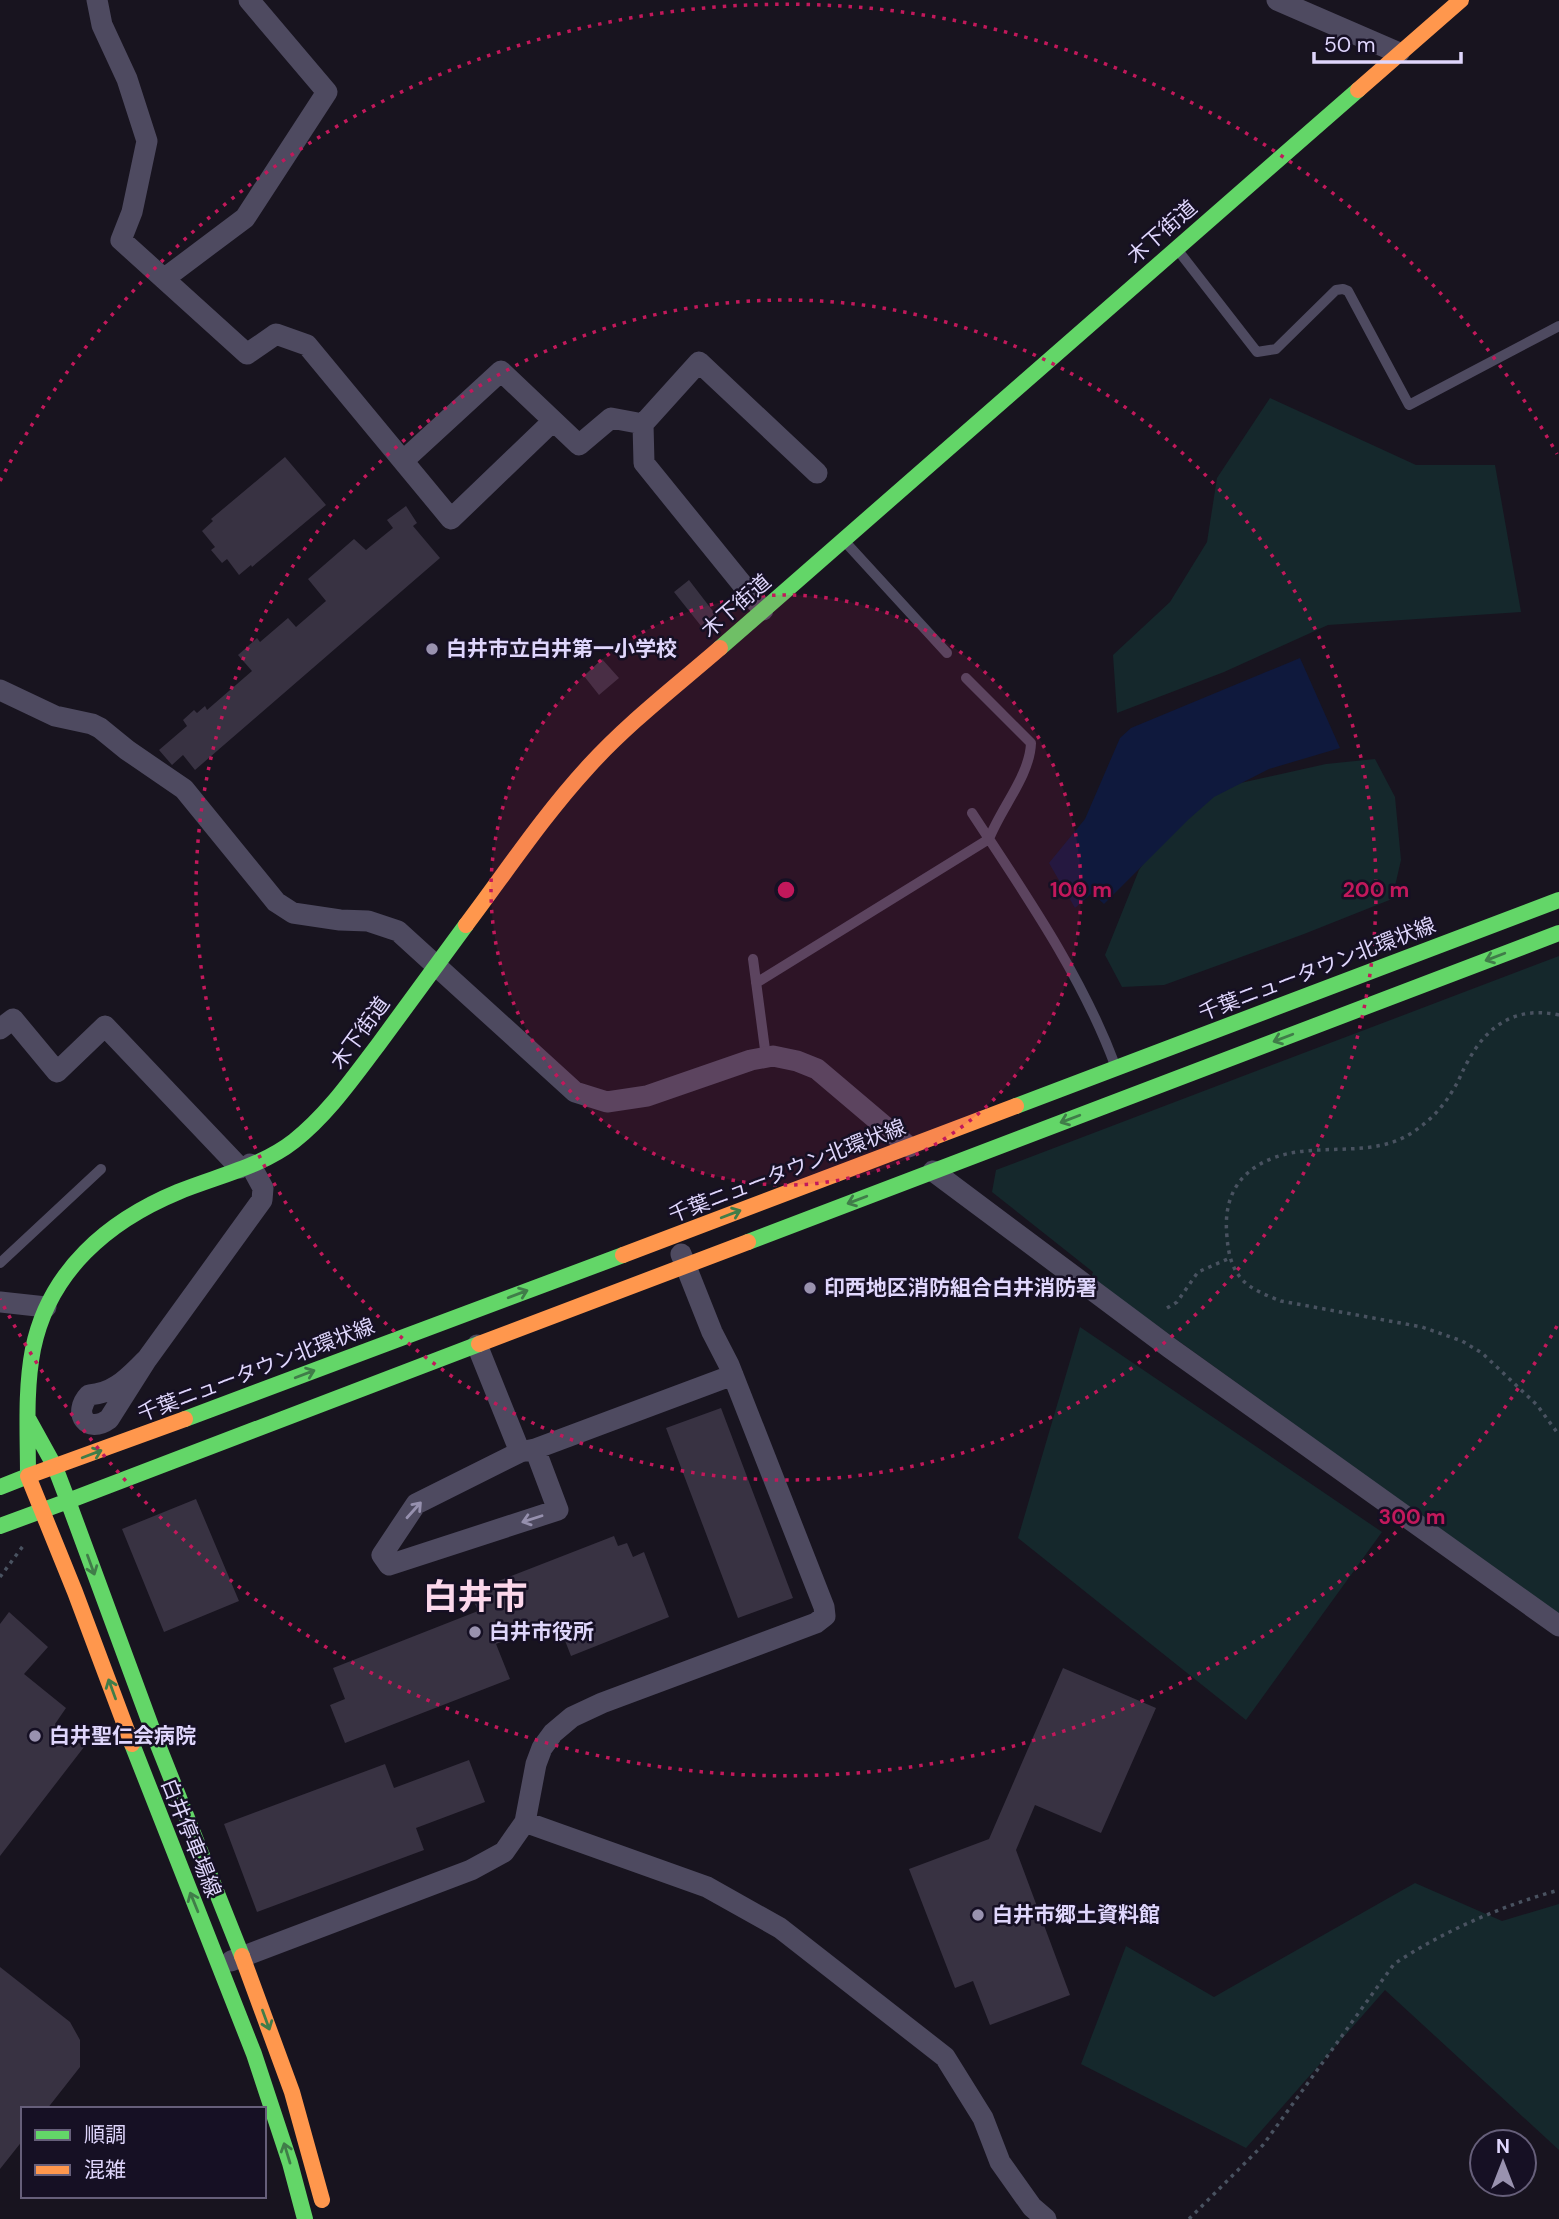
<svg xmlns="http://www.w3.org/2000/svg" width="1559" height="2219" viewBox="0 0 1559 2219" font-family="'DM Sans','Noto Sans JP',sans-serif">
<rect width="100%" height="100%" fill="#18141f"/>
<path fill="#15282c" d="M1270,398L1416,465H1495L1521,612L1328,625L1224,672L1117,713L1113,655L1170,602L1207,542L1217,478Z
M1375,759L1395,797L1401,860L1392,899L1304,934L1164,985L1122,987L1105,955L1139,870L1191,794L1326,764Z
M1559,956V1615L1091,1278L1093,1272L992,1192L996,1170Z
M1080,1327L1382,1532L1246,1720L1018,1538Z
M1415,1883L1502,1921L1559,1904V2150L1385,1990L1246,2148L1081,2064L1126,1946L1214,1997Z"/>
<path fill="#0f193d" d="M1300,658L1340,748L1269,769L1214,797L1189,819L1104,904L1092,893L1075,908L1049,863L1085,819L1120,738L1131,728Z"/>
<path fill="#383242" d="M285,457L326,505L252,567L251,565L239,575L227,559L222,563L211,550L215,547L202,531L213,521L211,519Z
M406,506L417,523L413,526L440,558L195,770L183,755L172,765L159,750L187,726L183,720L194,710L197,713L205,706L207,710L252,671L238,655L257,638L260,642L288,618L296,627L326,601L308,579L354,539L366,550L393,528L387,520Z
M689,580L719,619L705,631L674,592Z
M602,659L619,678L599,695L584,676Z
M721,1408L793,1598L738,1618L666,1428Z
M196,1499L239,1601L164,1632L122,1529Z
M614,1536L618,1546L627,1543L633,1557L644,1552L669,1617L571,1656L557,1620L496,1644L510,1679L345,1743L330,1705L345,1699L333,1668L478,1611L470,1592Z
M9,1612L48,1647L24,1674L66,1708L55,1724L84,1747L0,1856V1624Z
M1063,1668L1156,1708L1101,1833L1035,1805L1016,1850L1070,1995L990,2025L973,1981L955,1988L909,1869L989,1839Z
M469,1760L485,1802L416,1828L424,1850L257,1912L224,1824L385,1764L394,1788Z
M0,1967L70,2022L80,2040V2067L47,2109H23V2140L0,2169Z"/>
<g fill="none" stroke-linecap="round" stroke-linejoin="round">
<path stroke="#495260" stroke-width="3.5" stroke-dasharray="3.5 5" stroke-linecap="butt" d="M1559,1015C1517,1006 1488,1024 1468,1061C1462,1071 1459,1081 1453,1090C1443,1107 1430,1121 1413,1132C1372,1160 1318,1141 1273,1158C1237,1172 1223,1199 1227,1237C1228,1251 1231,1266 1240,1277C1249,1289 1268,1296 1281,1301L1422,1327L1462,1341L1482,1353L1537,1405L1559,1435
M1167,1308L1177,1302L1198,1272L1230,1258
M0,1577L23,1546
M1189,2219L1263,2145L1394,1964C1444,1931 1501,1906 1559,1890"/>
<path stroke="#4e4a60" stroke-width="10" d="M1180,253L1257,352L1276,349L1336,290L1343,289L1348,291L1409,405L1559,326
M848,545L947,653
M972,813C1025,894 1081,974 1115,1065
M753,959L766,1057
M756,983L989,839C1001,808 1030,775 1031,743L966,678
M0,1263L101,1169"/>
<path stroke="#4e4a60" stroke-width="21" d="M97,0L102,25L127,79L147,141L132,212L121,240L247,354L276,334L307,345L451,519L553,421
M1277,0L1399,53
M165,278L245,218L327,92L249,0
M643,424L699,362L817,473
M403,461L501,371L579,445L611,418L643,424L644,463L763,610
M0,690L55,716L92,724L100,728L127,750L184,789L276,902L293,913L340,920L368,921L398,931L575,1092L607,1102L647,1096L751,1060L773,1056L797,1061L817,1069L909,1147
M0,1029L13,1019L57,1072L105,1026L240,1168
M933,1171L1170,1348L1559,1626
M0,1302L46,1307
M477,1345L520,1452
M147,1359C129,1376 116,1393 89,1395C72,1413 87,1435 109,1419L147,1359L262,1200L263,1188L250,1164
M535,1449L558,1510L389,1565L382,1555L416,1504L520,1452L535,1449L733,1375
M525,1822L707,1887L780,1928L945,2057L983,2118L1000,2162L1032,2207L1046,2219
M231,1961L471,1870L504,1852L525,1822L536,1764L542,1748L553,1733L572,1717L602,1703L816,1623L825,1616L824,1607L729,1365L712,1332L681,1254"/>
<path stroke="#63d668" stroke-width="16" d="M720,648L1358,90
M1016,1106L1559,900
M748,1242L1559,933
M185,1419L623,1255
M0,1487L28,1476C28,1434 25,1390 33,1349C49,1271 108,1221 178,1192C217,1176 261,1167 294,1141C328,1114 352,1079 378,1045C407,1005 437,965 466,925
M0,1526L68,1501L55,1467L29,1420
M132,1744L254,2054L290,2163L305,2219
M242,1956L158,1745L68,1501L479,1344"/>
<path stroke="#ff974d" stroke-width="16" d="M1358,90L1461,0
M466,925C506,872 543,816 588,767C628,723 675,687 720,648
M623,1255L1016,1106
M479,1344L748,1242
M132,1744L75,1592L28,1476L185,1419
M242,1956L292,2092L322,2200"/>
</g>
<defs><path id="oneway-shaft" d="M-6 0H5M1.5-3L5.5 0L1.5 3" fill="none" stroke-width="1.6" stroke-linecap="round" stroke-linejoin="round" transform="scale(1.75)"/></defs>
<g stroke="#407d49">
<use href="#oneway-shaft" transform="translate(1495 957) rotate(159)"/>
<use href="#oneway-shaft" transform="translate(1283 1038) rotate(159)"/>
<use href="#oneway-shaft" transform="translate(1070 1119) rotate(159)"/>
<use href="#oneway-shaft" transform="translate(857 1200) rotate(159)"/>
<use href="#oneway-shaft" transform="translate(731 1214) rotate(-21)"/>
<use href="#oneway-shaft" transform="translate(518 1294) rotate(-21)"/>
<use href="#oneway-shaft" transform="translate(305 1374) rotate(-21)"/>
<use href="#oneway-shaft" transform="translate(92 1454) rotate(-21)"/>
<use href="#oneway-shaft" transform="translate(91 1565) rotate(70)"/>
<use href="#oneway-shaft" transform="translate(112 1689) rotate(-110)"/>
<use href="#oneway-shaft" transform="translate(194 1902) rotate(-112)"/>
<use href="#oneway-shaft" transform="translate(266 2020) rotate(70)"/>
<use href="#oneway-shaft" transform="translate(287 2153) rotate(-107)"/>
</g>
<g stroke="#9690ae">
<use href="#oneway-shaft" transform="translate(414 1510) rotate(-48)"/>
<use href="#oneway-shaft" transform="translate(532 1519) rotate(162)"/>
</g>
<circle cx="786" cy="890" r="295" fill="#c2185b" fill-opacity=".12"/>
<g fill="none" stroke="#c2185b" stroke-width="3.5" stroke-dasharray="3.5 7">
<circle cx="786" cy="890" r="295"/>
<circle cx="786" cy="890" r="590"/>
<path d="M1557 1326A886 886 0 0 1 0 1299M0 481A886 886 0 0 1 1557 454"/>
</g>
<g fill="#9992af" stroke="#161024" stroke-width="2.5">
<circle cx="432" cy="649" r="7"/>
<circle cx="810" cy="1288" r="7"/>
<circle cx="475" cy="1632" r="7"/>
<circle cx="35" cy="1736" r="7"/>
<circle cx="978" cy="1915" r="7"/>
</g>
<g text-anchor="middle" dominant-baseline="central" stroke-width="5" stroke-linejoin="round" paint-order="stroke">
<g font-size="21" fill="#dfd6fc" stroke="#161024">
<text transform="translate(1162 232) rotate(-41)">木下街道</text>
<text transform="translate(736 606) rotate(-41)">木下街道</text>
<text transform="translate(1317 969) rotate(-21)">千葉ニュータウン北環状線</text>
<text transform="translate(360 1033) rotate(-54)">木下街道</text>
<text transform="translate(787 1171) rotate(-21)">千葉ニュータウン北環状線</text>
<text transform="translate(256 1370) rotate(-21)">千葉ニュータウン北環状線</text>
<text transform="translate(191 1838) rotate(68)">白井停車場線</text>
</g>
<g font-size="21" font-weight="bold" fill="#dfd6fc" stroke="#161024" text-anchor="start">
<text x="446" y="649">白井市立白井第一小学校</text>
<text x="824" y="1288">印西地区消防組合白井消防署</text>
<text x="489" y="1632">白井市役所</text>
<text x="49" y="1736">白井聖仁会病院</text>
<text x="992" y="1915">白井市郷土資料館</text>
</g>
<g font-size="35" font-weight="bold" fill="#fcd8eb" stroke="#161024">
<text x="475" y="1597">白井市</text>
</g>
</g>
<circle cx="786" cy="890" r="10" fill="#c2185b" stroke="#161024" stroke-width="3.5"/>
<g font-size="21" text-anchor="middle" font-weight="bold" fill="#c2185b" stroke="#161024" stroke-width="5" stroke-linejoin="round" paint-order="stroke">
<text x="1081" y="897">100 m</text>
<text x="1376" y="897">200 m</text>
<text x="1412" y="1524">300 m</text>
</g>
<rect x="21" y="2107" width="245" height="91" fill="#161024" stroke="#665f7a" stroke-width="2"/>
<rect x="35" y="2130" width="35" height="10" fill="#63d668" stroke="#665f7a" stroke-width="2"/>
<text x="84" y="2142" font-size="21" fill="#dfd6fc">順調</text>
<rect x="35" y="2165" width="35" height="10" fill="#ff974d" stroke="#665f7a" stroke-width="2"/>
<text x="84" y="2177" font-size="21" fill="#dfd6fc">混雑</text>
<g transform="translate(1503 2163)"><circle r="33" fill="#161024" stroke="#665f7a" stroke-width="2"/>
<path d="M0-5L12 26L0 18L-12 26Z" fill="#9992af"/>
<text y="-10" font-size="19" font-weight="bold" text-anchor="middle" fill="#dfd6fc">N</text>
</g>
<path d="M1314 52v10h147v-10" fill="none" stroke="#dfd6fc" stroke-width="3.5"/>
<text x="1324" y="52" font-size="21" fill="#dfd6fc" stroke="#161024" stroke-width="5" paint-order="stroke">50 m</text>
</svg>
